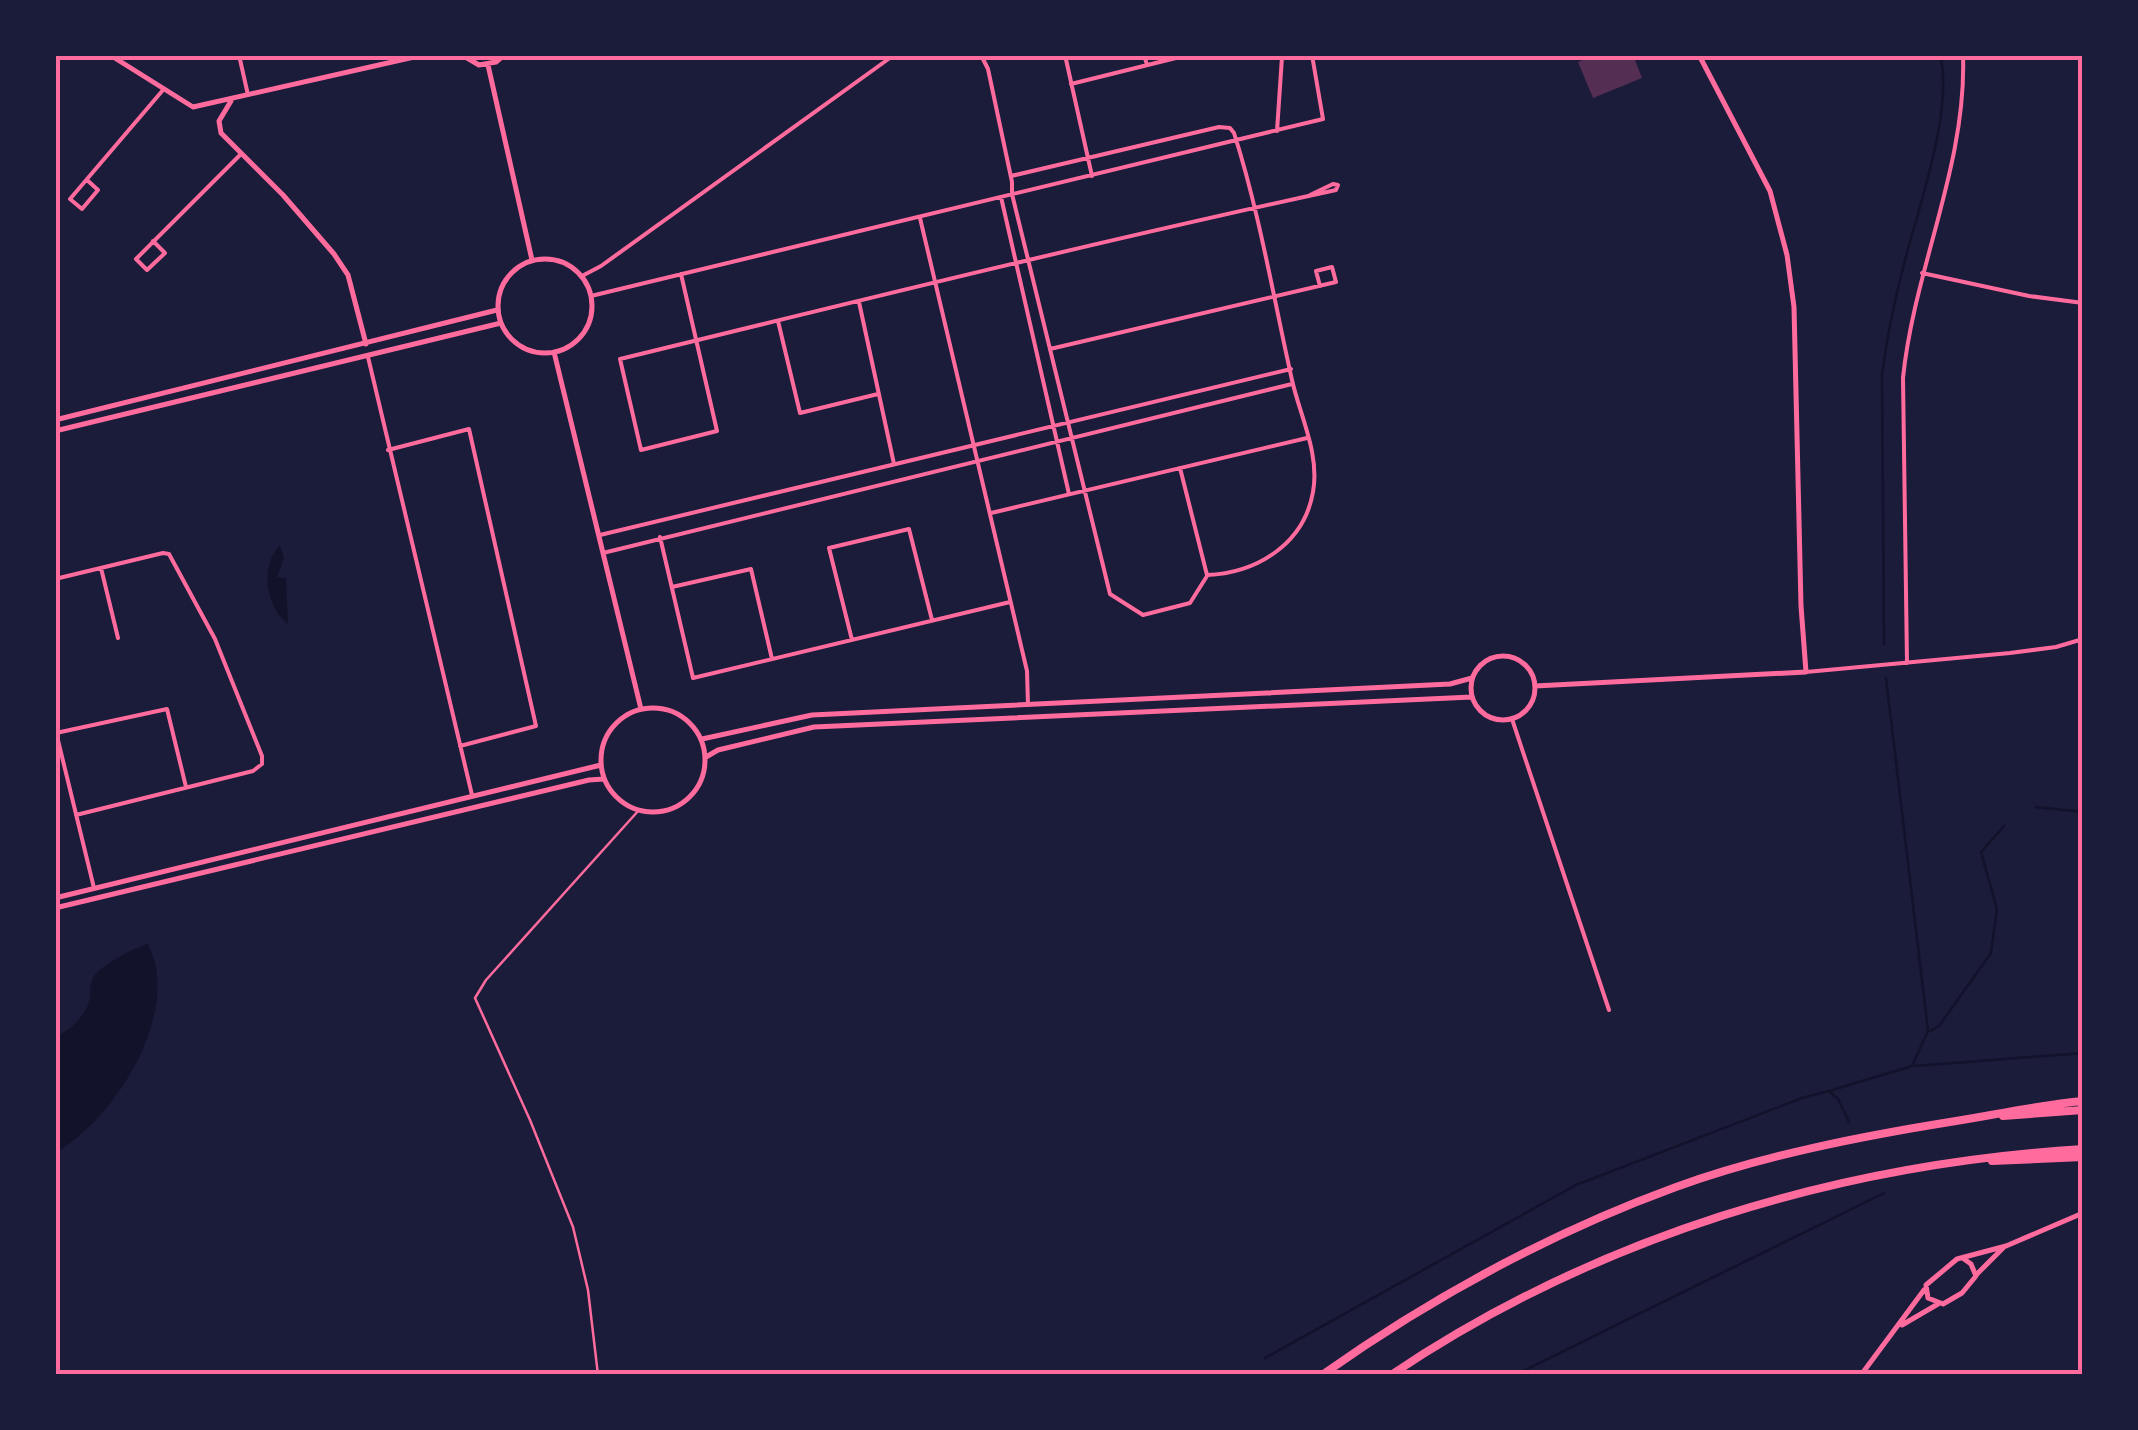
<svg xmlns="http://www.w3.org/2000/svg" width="2138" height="1430" viewBox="0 0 2138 1430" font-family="'Roboto Condensed',sans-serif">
<rect width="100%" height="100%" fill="#1b1b3a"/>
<path fill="#12122b" d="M280,545L284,558L277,577L286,578L288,624C265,606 260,566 280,545Z
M148,944C183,1012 115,1119 55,1153V1036C69,1032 84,1017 89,1002C91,994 89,986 93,978C99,966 135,947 148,944Z"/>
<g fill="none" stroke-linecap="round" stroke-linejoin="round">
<path stroke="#12122b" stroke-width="2.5" d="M1884,644L1882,374C1887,336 1895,298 1905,260C1919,207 1954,107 1940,55
M2036,807L2083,812
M1930,1031L1939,1026L1991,953L1997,909L1981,852L2004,826
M1915,1066L2083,1053
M1849,1122L1838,1099L1829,1091L1912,1066L1928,1031L1886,678
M1265,1358L1576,1185L1802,1098L1829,1091
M1515,1375L1884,1193"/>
</g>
<path fill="#542f53" d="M1587,55H1633L1642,78L1593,98L1578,62L1588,58Z"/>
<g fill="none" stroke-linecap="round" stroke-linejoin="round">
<path stroke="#ff6b9d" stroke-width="2.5" d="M598,1375L588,1290L573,1227L530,1120L475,998L486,980L639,810"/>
<path stroke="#ff6b9d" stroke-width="4" d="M239,55L248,95
M981,55L988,69L1012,182V194L1110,594L1143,615L1190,603L1207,576
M1065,55L1092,176
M1144,55L1147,65
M1071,84L1188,55
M1277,131L1282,57L1292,55
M1011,176L1219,127L1230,128L1234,133C1259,211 1274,300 1292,380C1300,416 1320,454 1313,492C1304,544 1257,573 1207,575
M87,180L98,190L82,209L70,199L163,90
M1001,197L1069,494
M920,218L1027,671L1028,705
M153,241L165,253L147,270L136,259L241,154
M1922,273L2029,296L2083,303
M681,274L717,431L641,450L620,359C858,301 1096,242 1336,190L1338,185L1333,184L1310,195
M582,276L601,266L894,55
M591,296L1323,119L1312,55
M859,302L894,464
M778,321L800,413L878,394
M1050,349L1336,282L1332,267L1316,271L1320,286
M368,357L472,795
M388,450L469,429L536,726L460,746
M1180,468L1207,575
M991,513L1307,438
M600,535L1291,369
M660,537L693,678L1010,602
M603,553L1292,384
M101,568L118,638
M55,579L163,553L169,554L215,639L262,756V764L253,771L76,815
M672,587L751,569L772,659
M852,640L829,548L909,529L932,620
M1907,663L1903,378C1914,269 1967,165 1963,55
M1806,672L2010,653L2056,647L2083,639
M1512,719L1609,1010
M55,728L94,888
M56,733L167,709L186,787"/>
<path stroke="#ff6b9d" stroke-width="5" d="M110,55L193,107L423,55
M462,55L479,65L496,62L504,55
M488,65L532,260
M231,101L219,121L221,133L283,195L334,254L348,275L366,344
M498 306a47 47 0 1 1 94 0a47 47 0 1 1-94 0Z
M554,352L641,709
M55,420L497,310
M55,431L501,323
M1471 688a32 32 0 1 1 64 0a32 32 0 1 1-64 0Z
M1535,686L1806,672L1801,606L1794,307L1787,255L1770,191L1699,55
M601 760a52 52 0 1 1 104 0a52 52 0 1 1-104 0Z
M702,739L812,715L1450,684L1472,678
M706,757L718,750L814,727L1472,697
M55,898L601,765
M55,908L589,780L604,779
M1964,1259L1971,1264L1976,1276L1962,1293L1943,1304L1928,1298L1926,1285L1957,1259L2006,1246L2083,1213
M1976,1275L2003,1248
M1902,1325L1938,1304
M1861,1375L1924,1290"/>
<path stroke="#ff6b9d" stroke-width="8" d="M2003,1116L2083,1110
M1992,1161L2083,1157
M1322,1375C1431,1298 1550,1233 1676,1187C1765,1155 1862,1136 1956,1121C1999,1114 2040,1105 2083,1101
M1391,1375C1596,1237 1837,1164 2083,1149"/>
</g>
<rect width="2138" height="1430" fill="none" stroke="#1b1b3a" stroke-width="115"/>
<rect x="58" y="58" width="2022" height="1314" fill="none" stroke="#ff6b9d" stroke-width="4"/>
</svg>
